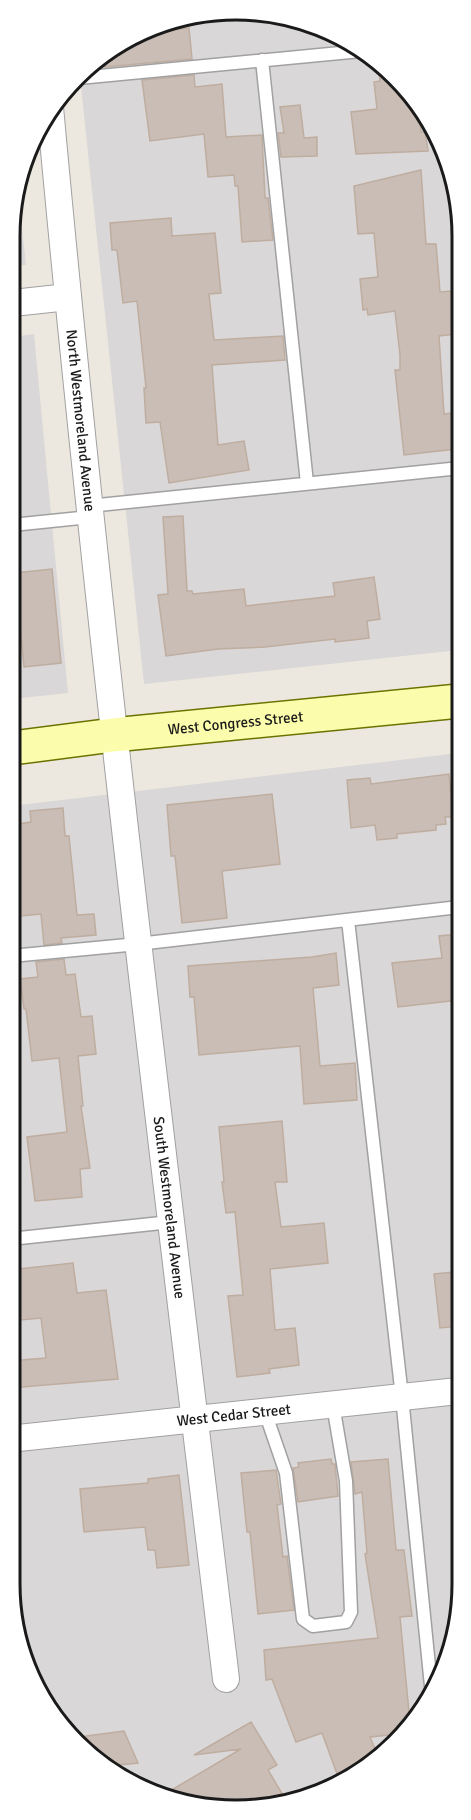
<svg xmlns="http://www.w3.org/2000/svg" width="471" height="1820" viewBox="0 0 471 1820" font-family="Signika,sans-serif">
<rect width="100%" height="100%" fill="#ede8df"/>
<path fill="#d9d7d7" d="M191,13H279L336,33L396,76L439,136L460,206L459,650L144,684L80,77L109,47Z
M17,182L26,265L13,266V192Z
M34,334L68,693L12,699L13,337Z
M459,753L458,1628L431,1698L374,1764L308,1799L220,1810L136,1788L65,1734L26,1671L9,1584L11,806Z"/>
<path fill="#c9bdb5" stroke="#bfada0" stroke-width="1.5" d="M189,28L192,59L105,67L104,53L109,47L144,33Z
M378,63L396,76L419,108L421,132H425L428,151L356,154L351,112L377,109L374,82L380,81Z
M194,75L195,87L222,84L226,137L262,135L265,198H268L273,240L242,242L238,186H235L234,175L208,177L204,134L150,141L142,80Z
M300,105L304,138L317,137V156L281,157L278,133H284L280,107Z
M421,170L426,244H436L440,292L451,291L456,334L439,336L444,414L452,413L456,449L404,455L395,370H400V355L395,311L368,315L367,309L363,310L360,279L378,277L374,233L358,234L354,186Z
M171,218L172,236L215,233L221,293L209,294L214,340L283,336L285,360L212,365L218,445L244,441L249,470L169,483L160,422L146,423L144,388H146L137,301L123,303L117,250H112L110,223Z
M183,516L187,591H192L193,594L244,589L246,606L335,596L333,583L374,577L380,619L367,621L369,638L335,642V639L265,647L218,649L166,656L158,595L168,594L163,517Z
M52,569L61,663L24,667L15,573Z
M449,774L453,817H445L446,824L436,825V830L397,834V838L377,840L375,825L351,828L347,780L370,778L371,784Z
M272,794L280,864L222,871L227,918L182,923L175,856H171L167,805Z
M63,808L65,836H69L77,915L94,914L96,935L61,938L62,943L44,945L41,914L11,917V825L31,822L30,811Z
M459,934V1000L398,1007L392,963L442,958L439,936Z
M336,953L339,985L313,988L320,1066L355,1063L357,1100L304,1104L300,1046L199,1055L194,997H190L188,966L312,957Z
M64,959L66,975L75,974L81,1017L92,1016L96,1054L78,1056L83,1106H81L90,1168L80,1169L82,1197L35,1201L27,1137L67,1132L59,1058L32,1061L26,1009H24L20,979L38,977L36,962Z
M282,1121L287,1182H275L281,1227L324,1223L328,1263L270,1269L275,1330L295,1328L299,1365L269,1369L270,1373L237,1377L228,1296L243,1295L235,1212L226,1213L222,1182H224L219,1127Z
M73,1263L77,1293L106,1290L118,1379L10,1388V1361L46,1358L41,1318L10,1321V1270Z
M454,1272L458,1305V1326L440,1328L434,1274Z
M331,1459L332,1464H335L338,1496L298,1502L293,1468L299,1467L298,1463Z
M388,1459L396,1550H404L412,1616L400,1617L410,1723L400,1734L370,1737L379,1758L374,1764L340,1782L322,1733L296,1742L272,1679L266,1680L264,1650L378,1638L365,1554L367,1553L362,1492L355,1494L351,1462Z
M276,1470L281,1504L277,1505L283,1557L287,1556L294,1610L258,1614L250,1532H247L241,1473Z
M179,1475L189,1565L157,1568L155,1550H148L145,1527L84,1532L80,1489L148,1483V1479Z
M251,1722L277,1765L268,1770L287,1802L220,1810L163,1795L241,1749L194,1755Z
M124,1731L138,1763L108,1766L71,1738Z"/>
<g fill="none" stroke-linecap="round" stroke-linejoin="round">
<defs>
<path id="lane" d="M262,60L307,483
M79,78L361,51
M89,506L460,468
M12,525L90,517
M348,920L402,1397L432,1696
M11,956L138,944L459,907
M10,1239L171,1222
M265,1412L286,1473L303,1619L313,1626L346,1622L351,1612L346,1481L333,1405"/>
<g id="street">
<path id="s1" d="M50,107C98,632 163,1155 226,1679"/>
<path d="M13,303L68,297"/>
<path id="s2" d="M9,1439L458,1391"/>
</g>
<g id="secondary">
<path id="s3" d="M12,748L113,735L459,701"/>
</g>
</defs>
<use href="#lane" stroke="#a1a1a1" stroke-width="15"/>
<use href="#street" stroke="#a1a1a1" stroke-width="28"/>
<use href="#secondary" stroke="#6b7300" stroke-width="36"/>
<use href="#lane" stroke="#fff" stroke-width="12"/>
<use href="#street" stroke="#fff" stroke-width="26"/>
<use href="#secondary" stroke="#fcfdac" stroke-width="33"/>
</g>
<g text-anchor="middle" dominant-baseline="central" stroke-width="4.5" stroke-linejoin="round" paint-order="stroke">
<g font-size="15" fill="#1a1a1a" stroke="#fff">
<text stroke="none"><textPath href="#s1" startOffset="315">North Westmoreland Avenue</textPath></text>
<text stroke="none"><textPath href="#s3" startOffset="225">West Congress Street</textPath></text>
<text stroke="none"><textPath href="#s1" startOffset="1107">South Westmoreland Avenue</textPath></text>
<text stroke="none"><textPath href="#s2" startOffset="226">West Cedar Street</textPath></text>
</g>
</g>
<path d="M0 0H471V1820H0ZM236 20H236A216 216 0 0 1 452 236V1584A216 216 0 0 1 236 1800H236A216 216 0 0 1 20 1584V236A216 216 0 0 1 236 20Z" fill="#fff" fill-rule="evenodd"/>
<path fill="none" stroke="#1a1a1a" stroke-width="3" d="M236 20H236A216 216 0 0 1 452 236V1584A216 216 0 0 1 236 1800H236A216 216 0 0 1 20 1584V236A216 216 0 0 1 236 20Z"/>
</svg>
